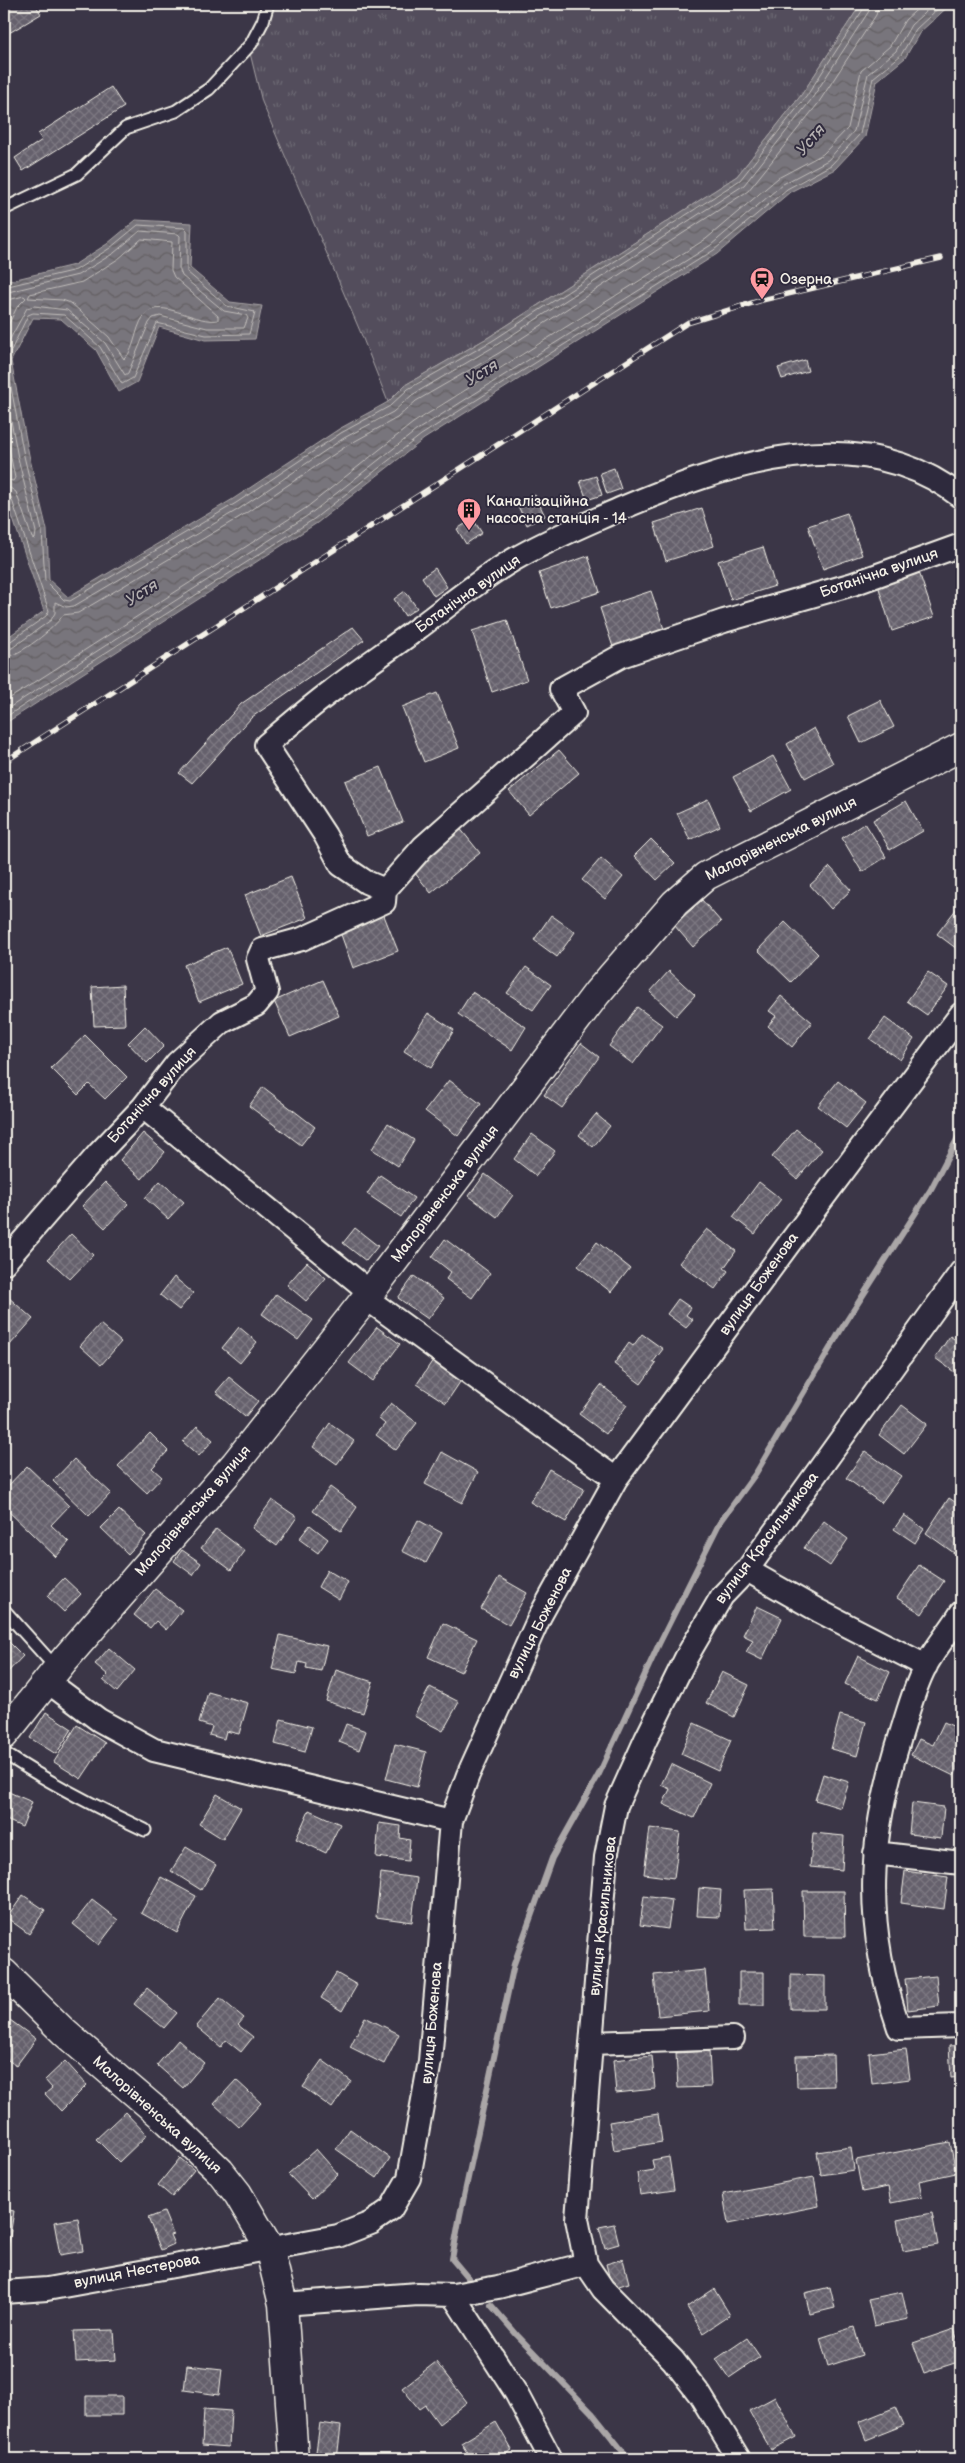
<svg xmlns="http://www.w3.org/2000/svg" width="965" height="2463" viewBox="0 0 965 2463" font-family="'Balsamiq Sans',sans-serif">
<defs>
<pattern id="park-tufts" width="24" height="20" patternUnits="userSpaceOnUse" patternTransform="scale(1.25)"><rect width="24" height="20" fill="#534e5c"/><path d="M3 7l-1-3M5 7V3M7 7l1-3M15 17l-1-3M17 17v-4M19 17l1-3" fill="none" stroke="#6c6873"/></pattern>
<pattern id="water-waves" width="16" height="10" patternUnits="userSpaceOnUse" patternTransform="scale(1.25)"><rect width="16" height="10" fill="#78747b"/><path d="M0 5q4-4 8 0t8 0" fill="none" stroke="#636063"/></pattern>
<pattern id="building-cross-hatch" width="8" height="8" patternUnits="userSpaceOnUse" patternTransform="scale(1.25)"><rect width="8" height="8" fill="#65616c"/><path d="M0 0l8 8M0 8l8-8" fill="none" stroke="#7c7881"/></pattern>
</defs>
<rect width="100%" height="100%" fill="#3b3647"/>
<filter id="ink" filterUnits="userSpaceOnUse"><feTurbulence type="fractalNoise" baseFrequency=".02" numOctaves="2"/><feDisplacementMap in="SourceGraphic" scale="10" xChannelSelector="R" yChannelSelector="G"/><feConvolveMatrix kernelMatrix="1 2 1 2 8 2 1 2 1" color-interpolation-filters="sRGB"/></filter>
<g filter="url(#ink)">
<path fill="url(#park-tufts)" stroke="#a4a0a2" d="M274,4H861L802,94L737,176L489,337L405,385L388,402L360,331L262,102L250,53L270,16Z"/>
<path fill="url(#water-waves)" stroke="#aaa6a7" d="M861,4H951L920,32L905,58L877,81L865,137L835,169L790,192L717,254L424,439L317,523L4,724V640L44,611L4,492V282L74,265L107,244L136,220L192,223L190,268L230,302L262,306L255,339L205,340L159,327L137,382L119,392L96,350L61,319L33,318L11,361L29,455L47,530L49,580L68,597L233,499L339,429L388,402L405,385L489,337L737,176L802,94Z"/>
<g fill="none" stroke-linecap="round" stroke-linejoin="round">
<path stroke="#c2bfbc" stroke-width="1" d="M142,239L172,242L171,270L174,277L218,316V320C198,324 166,301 149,311C134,321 137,349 124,359L109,337L71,303L62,300L28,298L30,294L82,282L118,259Z
M4,287L76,270L110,248L138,225L185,228L187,230V272L227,306L255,312L249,334L206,335L157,323L133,378L122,384L100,347L64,315L33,313L28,315L6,361L24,456L42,531L45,581L64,600L70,601L236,503L341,433L390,406L408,389L492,341L740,180L806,97L864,8L865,4
M4,293L78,275L114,253L140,231L178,234L180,236L179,268L182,276L224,311L246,315L248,318L244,328H207L160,316L153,318L149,323L128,373L125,375L105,343L67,310L34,306L27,308L4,350
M4,301L24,296L26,298L17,307L4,334
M4,383L18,458L36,532L35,539L32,538L16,492L10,488L4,487
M4,423L15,478L13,481L4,479
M4,493L11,497L49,611L46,616L8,643H4
M4,650L12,648L51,620L55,613V602L66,607L74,606L239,509L344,438L393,412L412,395L495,346L744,185L811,100L869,11L871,4
M4,657C19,657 55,628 63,615L78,613L243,515L348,445L397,418L416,401L499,353L748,191L817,105L876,15L879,4
M4,702L306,508L413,423L706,239L778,178L823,154L848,128L861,71L890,46L905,20L923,4
M4,711L310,514L417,430L711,245L783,184L828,160L854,131L868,74L896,51L911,25L934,4
M4,718L314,519L421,435L714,250L787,189L831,165L860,134L873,78L901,55L916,29L943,4"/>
<path stroke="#aaa6a7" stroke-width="6" d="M468,2278L452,2259L460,2215L514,1964L552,1858L599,1774L659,1644L719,1524L756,1473L842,1328L931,1189L961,1132
M491,2305L517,2335L592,2413L629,2459"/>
</g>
<path fill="url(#building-cross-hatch)" stroke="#f4f1e8" d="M4,4H35L41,14L4,36Z
M111,87L124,107L23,171L15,158L42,140L38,134Z
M805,360L808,371L782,379L778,368Z
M614,468L621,489L607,494L600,473Z
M596,476L602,495L587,500L580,481Z
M535,495L545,516L527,525L517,504Z
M702,508L714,546L666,561L654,523Z
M847,513L862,555L823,569L808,526Z
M473,519L482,533L466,544L457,529Z
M763,547L775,586L731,600L718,561Z
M588,556L600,592L551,608L539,573Z
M435,568L447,587L434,596L422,577Z
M919,572L934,617L892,631L878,585Z
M405,591L417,608L405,616L394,599Z
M651,591L664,629L613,647L600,608Z
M507,620L527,680L492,692L472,631Z
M353,627L364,640L252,717L192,783L179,773L241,704Z
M437,693L459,748L424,762L402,707Z
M880,700L894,727L861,743L848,716Z
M814,728L833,763L805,778L787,744Z
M559,750L579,773L529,815L509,791Z
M773,756L791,789L751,811L733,777Z
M381,767L403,822L367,836L345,781Z
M708,799L720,826L690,840L677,813Z
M906,801L923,831L890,850L873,820Z
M865,823L886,857L862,872L842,838Z
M459,827L480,853L431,893L410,867Z
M651,839L675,863L657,880L634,856Z
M601,858L623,877L605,899L582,880Z
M830,867L851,890L831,909L810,885Z
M291,877L307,918L261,936L245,895Z
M702,900L721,922L693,947L674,925Z
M957,908L961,911V952L937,934Z
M383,913L398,951L353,968L339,929Z
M551,915L575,932L557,957L534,940Z
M785,922L818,954L791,982L758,950Z
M227,947L242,984L199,1002L184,965Z
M526,967L551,985L533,1010L507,993Z
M669,971L695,995L676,1016L650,992Z
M928,972L948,986L927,1015L907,1001Z
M323,980L339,1016L290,1037L274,1001Z
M123,985L125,1025L94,1026L92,987Z
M472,992L526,1027L512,1050L458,1014Z
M781,996L812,1022L792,1047L768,1026L776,1016L769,1011Z
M637,1007L662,1025L633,1064L609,1046Z
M428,1013L454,1030L431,1068L404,1051Z
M885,1018L914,1039L900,1060L870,1039Z
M145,1026L164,1046L147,1063L128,1043Z
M85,1035L127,1077L105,1099L89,1084L78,1095L51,1068Z
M581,1043L599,1057L562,1108L544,1095Z
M449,1080L481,1104L458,1136L425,1111Z
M838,1081L866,1103L846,1128L818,1106Z
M263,1087L315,1127L301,1145L249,1106Z
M596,1114L610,1126L593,1147L579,1135Z
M388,1123L414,1140L398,1166L372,1149Z
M796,1129L822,1150L797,1179L772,1157Z
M143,1133L165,1152L142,1179L120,1160Z
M532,1134L555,1151L536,1176L514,1159Z
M485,1174L513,1195L497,1217L469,1196Z
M380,1175L414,1198L401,1217L367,1194Z
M160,1181L184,1202L168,1219L145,1198Z
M105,1182L128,1204L105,1228L82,1206Z
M759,1182L781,1199L755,1234L733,1217Z
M355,1228L378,1246L366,1261L343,1243Z
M707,1229L736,1251L724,1268L728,1271L715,1289L679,1263Z
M71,1234L93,1255L70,1279L48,1259Z
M445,1239L490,1273L472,1298L446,1279L451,1272L432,1257Z
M597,1242L630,1268L611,1292L578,1266Z
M307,1262L326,1278L306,1301L287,1285Z
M414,1276L444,1298L428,1319L398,1298Z
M174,1277L193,1293L179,1310L160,1295Z
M276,1294L313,1320L298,1340L262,1314Z
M7,1296L33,1319L9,1346L4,1341V1300Z
M678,1299L691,1308L686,1315L693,1320L686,1328L667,1314Z
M100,1324L121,1342L101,1365L80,1346Z
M239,1327L257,1342L240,1363L222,1348Z
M377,1327L400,1344L373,1381L349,1363Z
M642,1334L663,1349L653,1362L656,1364L641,1384L614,1364L629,1343L633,1346Z
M950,1336L961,1344V1377L935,1358Z
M433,1360L462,1379L446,1403L417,1384Z
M229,1377L258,1401L245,1417L216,1392Z
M601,1385L627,1405L606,1434L579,1414Z
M391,1403L417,1423L396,1450L376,1435L385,1424L379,1419Z
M902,1405L927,1424L904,1454L879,1435Z
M330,1423L354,1441L337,1464L313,1447Z
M197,1426L213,1440L199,1456L183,1442Z
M150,1433L168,1451L152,1468L162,1477L147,1493L118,1466Z
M865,1451L901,1476L881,1503L846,1478Z
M442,1452L478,1472L462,1503L425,1484Z
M74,1459L111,1493L89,1516L53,1481Z
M27,1466L69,1506L51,1525L69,1542L56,1557L4,1507V1490Z
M549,1469L584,1489L566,1522L530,1502Z
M330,1487L357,1507L341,1531L313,1511Z
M949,1498L961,1506V1542L954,1553L926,1533Z
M272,1500L297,1517L277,1546L252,1528Z
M119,1510L146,1535L128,1554L101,1528Z
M904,1515L924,1529L915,1543L894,1529Z
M418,1520L442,1533L426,1563L402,1551Z
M824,1521L848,1539L830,1566L804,1548Z
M310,1525L328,1539L318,1553L299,1539Z
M216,1529L245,1551L231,1570L201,1548Z
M182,1550L201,1563L193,1575L174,1561Z
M919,1565L944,1581L922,1614L897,1598Z
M327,1570L348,1582L339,1600L318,1587Z
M499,1577L527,1593L509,1625L481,1609Z
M64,1578L81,1594L64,1612L47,1596Z
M155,1589L182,1610L166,1630L156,1621L150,1628L134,1615Z
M757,1606L782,1618L762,1660L746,1652L753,1640L743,1635Z
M443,1623L477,1639L461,1672L428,1657Z
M280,1635L327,1646L321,1671L306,1668L307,1664L299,1662L296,1674L272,1669Z
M4,1637L23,1656L5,1675L4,1674Z
M109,1648L135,1670L117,1692L103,1680L108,1675L95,1664Z
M858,1656L890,1672L878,1699L845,1684Z
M336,1670L373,1682L363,1713L326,1701Z
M722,1672L749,1685L734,1717L706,1703Z
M430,1687L459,1702L443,1731L414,1716Z
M208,1692L248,1703L239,1734L226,1731L224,1739L209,1735L212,1727L199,1723Z
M46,1712L72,1729L56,1754L30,1738Z
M840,1715L866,1722L857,1756L831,1749Z
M281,1719L312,1727L305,1752L275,1744Z
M944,1722L961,1730V1762L954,1776L911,1755L919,1739L933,1745Z
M694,1723L731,1740L718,1771L681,1754Z
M346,1724L366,1731L359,1750L339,1742Z
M77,1725L105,1743L81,1779L54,1762Z
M395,1744L426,1752L417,1787L386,1779Z
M671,1764L710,1783L694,1818L663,1804L670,1789L661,1785Z
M823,1774L849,1782L841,1808L815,1800Z
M4,1790L32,1802L22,1827L4,1819Z
M217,1794L241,1808L223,1839L199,1824Z
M912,1803L944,1807L941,1838L909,1834Z
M309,1810L340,1824L326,1853L296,1839Z
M379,1823L401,1826L400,1838L410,1840L408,1861L376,1857Z
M650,1828L680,1832L674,1878L644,1874Z
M813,1833L844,1836L842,1870L810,1867Z
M186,1847L216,1865L201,1890L171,1871Z
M905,1871L948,1877L944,1909L901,1903Z
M381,1873L417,1878L412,1922L376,1917Z
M161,1877L196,1896L177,1933L141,1913Z
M699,1888L721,1890L719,1917L697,1916Z
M773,1889L775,1928L746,1929L744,1890Z
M803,1891H844L845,1937H804Z
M23,1895L45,1910L29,1934L7,1918Z
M644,1896L672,1900L668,1929L640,1925Z
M92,1900L118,1920L99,1945L73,1924Z
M705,1970L709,2011L658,2016L654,1975Z
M739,1972H764V2005H739Z
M336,1973L357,1985L342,2011L321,1998Z
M791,1975L825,1976V2009H791Z
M936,1976L939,2006L908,2010L905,1979Z
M147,1988L177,2013L164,2028L134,2004Z
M220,1998L244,2018L238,2025L253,2037L241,2052L226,2040L221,2047L196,2026Z
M365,2017L399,2034L384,2064L350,2047Z
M10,2020L36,2039L16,2066L4,2057V2029Z
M178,2040L204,2063L183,2088L157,2065Z
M961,2045V2077L951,2078L949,2046Z
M906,2049L910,2079L872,2084L869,2053Z
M709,2051L711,2087L678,2088L676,2053Z
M833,2055L834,2086L797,2087L796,2056Z
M652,2056L655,2089L616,2093L613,2060Z
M322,2060L351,2081L332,2108L303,2087Z
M65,2061L87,2085L61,2111L45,2094L52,2088L45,2080Z
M236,2080L261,2103L239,2127L214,2104Z
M125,2112L147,2135L119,2162L96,2139Z
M658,2114L662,2142L614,2150L609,2122Z
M350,2129L390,2158L377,2178L336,2149Z
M950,2142L956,2173L919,2181L922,2197L891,2203L888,2187L862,2192L856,2160Z
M851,2147L854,2170L821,2175L817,2152Z
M316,2149L338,2174L312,2199L288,2174Z
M669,2157L674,2190L640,2195L637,2173L654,2170L652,2160Z
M180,2158L194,2170L172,2197L158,2185Z
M814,2177L819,2206L728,2224L723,2194Z
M4,2209L14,2211L8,2249L4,2248Z
M164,2212L173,2234L170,2235L174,2244L161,2250L148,2218Z
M932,2213L938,2245L903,2251L897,2220Z
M78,2218L83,2251L60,2255L54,2222Z
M614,2224L619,2244L605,2248L599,2227Z
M623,2259L629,2283L612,2288L606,2264Z
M830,2287L835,2308L810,2314L805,2293Z
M714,2289L730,2315L703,2333L687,2307Z
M902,2292L908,2319L874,2326L868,2299Z
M854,2327L862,2355L828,2366L820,2338Z
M954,2329L961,2350V2361L924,2373L913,2343Z
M114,2330L116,2360L76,2362L74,2331Z
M747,2338L760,2357L729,2378L716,2359Z
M436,2362L467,2402L439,2424L425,2405L419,2409L402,2388Z
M187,2365L222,2369L219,2395L184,2390Z
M86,2396H122V2415H86Z
M775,2397L796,2437L771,2450L749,2411Z
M896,2407L904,2425L866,2440L859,2422Z
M204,2409L231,2411L229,2447L202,2445Z
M496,2422L512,2450L497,2459H471L461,2443Z
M320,2423L341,2426L337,2459H315Z"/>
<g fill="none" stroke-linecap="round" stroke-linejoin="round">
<defs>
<path id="lane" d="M4,209L77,174L126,128L176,111L209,89L251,44L263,21L268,4
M4,1610L57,1669
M4,1753C49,1783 96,1807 145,1830"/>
<path id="street" d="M385,890L423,847L574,713L561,689L621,656L724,621L853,584L961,545
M143,1107L370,1292
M4,1263L100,1152L143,1107L177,1063L222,1022L256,1005L267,992L258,959L262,950L302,939L384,902L385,890L366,882L341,865L325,835L266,745C288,726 310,707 333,690C360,669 389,650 417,629C448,606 479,580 513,560C547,540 584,525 620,509C726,464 860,417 961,497
M366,1298L616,1479
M747,1570L819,1611L926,1666
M961,1613C950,1631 935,1648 925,1667C914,1688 908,1712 901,1734C868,1840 863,1923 899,2028L961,2026
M47,1681L99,1720L154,1750L451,1821
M875,1853L961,1863
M591,2043L733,2038
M4,2292L47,2289L338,2236L371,2223L391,2209L409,2178L430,2061L451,1821L468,1775L540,1616L616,1479L788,1245L961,1014
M453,2295L516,2393L551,2459
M283,2304L418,2294L453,2295L498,2287L586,2264
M739,2459L700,2395L673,2360L603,2289L586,2264L577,2219L606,1857L616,1806L646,1739L687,1656L722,1596L747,1570L961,1272"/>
<path id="secondary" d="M4,1735L65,1659L235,1464L366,1298L597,993L675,903L706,876L961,747
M4,1973L65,2033L168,2121L220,2171L238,2194L269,2247L283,2304L294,2459"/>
</defs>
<use href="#lane" stroke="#f4f1e8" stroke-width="15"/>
<use href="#street" stroke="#f4f1e8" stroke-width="26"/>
<use href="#secondary" stroke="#f4f1e8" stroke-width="31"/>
<use href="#lane" stroke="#2f2a3d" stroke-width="11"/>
<use href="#street" stroke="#2f2a3d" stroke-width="22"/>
<use href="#secondary" stroke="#2f2a3d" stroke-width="28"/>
<defs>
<path id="rail" d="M4,762L687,323L762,300L941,258"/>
</defs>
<use href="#rail" stroke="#f4f1e8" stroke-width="5.5"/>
<use href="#rail" stroke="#2f2a3d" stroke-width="4" stroke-dasharray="11" stroke-linecap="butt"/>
</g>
</g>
<defs>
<symbol id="station-pin" viewBox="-11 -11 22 30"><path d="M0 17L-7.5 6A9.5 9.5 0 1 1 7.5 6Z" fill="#ff9aa2" stroke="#2f2a3d"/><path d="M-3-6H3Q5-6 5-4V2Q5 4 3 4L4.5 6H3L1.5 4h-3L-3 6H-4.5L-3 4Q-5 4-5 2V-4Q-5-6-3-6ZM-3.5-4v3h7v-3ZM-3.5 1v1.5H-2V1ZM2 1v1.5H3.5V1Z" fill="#111"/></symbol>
<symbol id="building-pin" viewBox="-11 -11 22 30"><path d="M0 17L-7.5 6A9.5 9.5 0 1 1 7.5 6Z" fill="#ff9aa2" stroke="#2f2a3d"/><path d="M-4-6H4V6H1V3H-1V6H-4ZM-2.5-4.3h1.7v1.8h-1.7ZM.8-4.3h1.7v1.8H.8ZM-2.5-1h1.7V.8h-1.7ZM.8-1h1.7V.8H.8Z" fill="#111"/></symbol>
</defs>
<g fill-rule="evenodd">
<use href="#station-pin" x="748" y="265" width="28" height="38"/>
<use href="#building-pin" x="455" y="496" width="28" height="38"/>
</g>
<g text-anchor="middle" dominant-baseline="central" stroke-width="4" stroke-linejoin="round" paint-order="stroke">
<g font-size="15" fill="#f4f1e8" stroke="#2f2a3d" text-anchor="start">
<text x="780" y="279">Озерна</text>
<text x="486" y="501">Каналізаційна<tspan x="486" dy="17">насосна станція - 14</tspan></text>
</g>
<g font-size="15" fill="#f4f1e8" stroke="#2f2a3d">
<text transform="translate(879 573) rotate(-19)">Ботанічна вулиця</text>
<text transform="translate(468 594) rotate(-35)">Ботанічна вулиця</text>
<text transform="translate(781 839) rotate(-27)">Малорівненська вулиця</text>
<text transform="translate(152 1095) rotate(-48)">Ботанічна вулиця</text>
<text transform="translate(445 1194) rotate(-53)">Малорівненська вулиця</text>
<text transform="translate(759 1284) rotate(-54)">вулиця Боженова</text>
<text transform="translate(193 1511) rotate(-49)">Малорівненська вулиця</text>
<text transform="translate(767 1538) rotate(-53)">вулиця Красильникова</text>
<text transform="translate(540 1623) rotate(-63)">вулиця Боженова</text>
<text transform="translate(603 1916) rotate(-84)">вулиця Красильникова</text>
<text transform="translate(432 2023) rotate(-85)">вулиця Боженова</text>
<text transform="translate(157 2115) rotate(42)">Малорівненська вулиця</text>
<text transform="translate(137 2271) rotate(-11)">вулиця Нестерова</text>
</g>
<g font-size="16" font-style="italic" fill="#b6b2b2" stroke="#2f2a3d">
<text transform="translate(811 140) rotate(-50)">Устя</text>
<text transform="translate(482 373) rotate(-32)">Устя</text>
<text transform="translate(142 593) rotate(-33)">Устя</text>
</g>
</g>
<rect width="965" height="2463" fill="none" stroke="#2f2a3d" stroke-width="20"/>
<rect x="10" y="10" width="945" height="2443" fill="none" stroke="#f4f1e8" stroke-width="2" filter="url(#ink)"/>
</svg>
